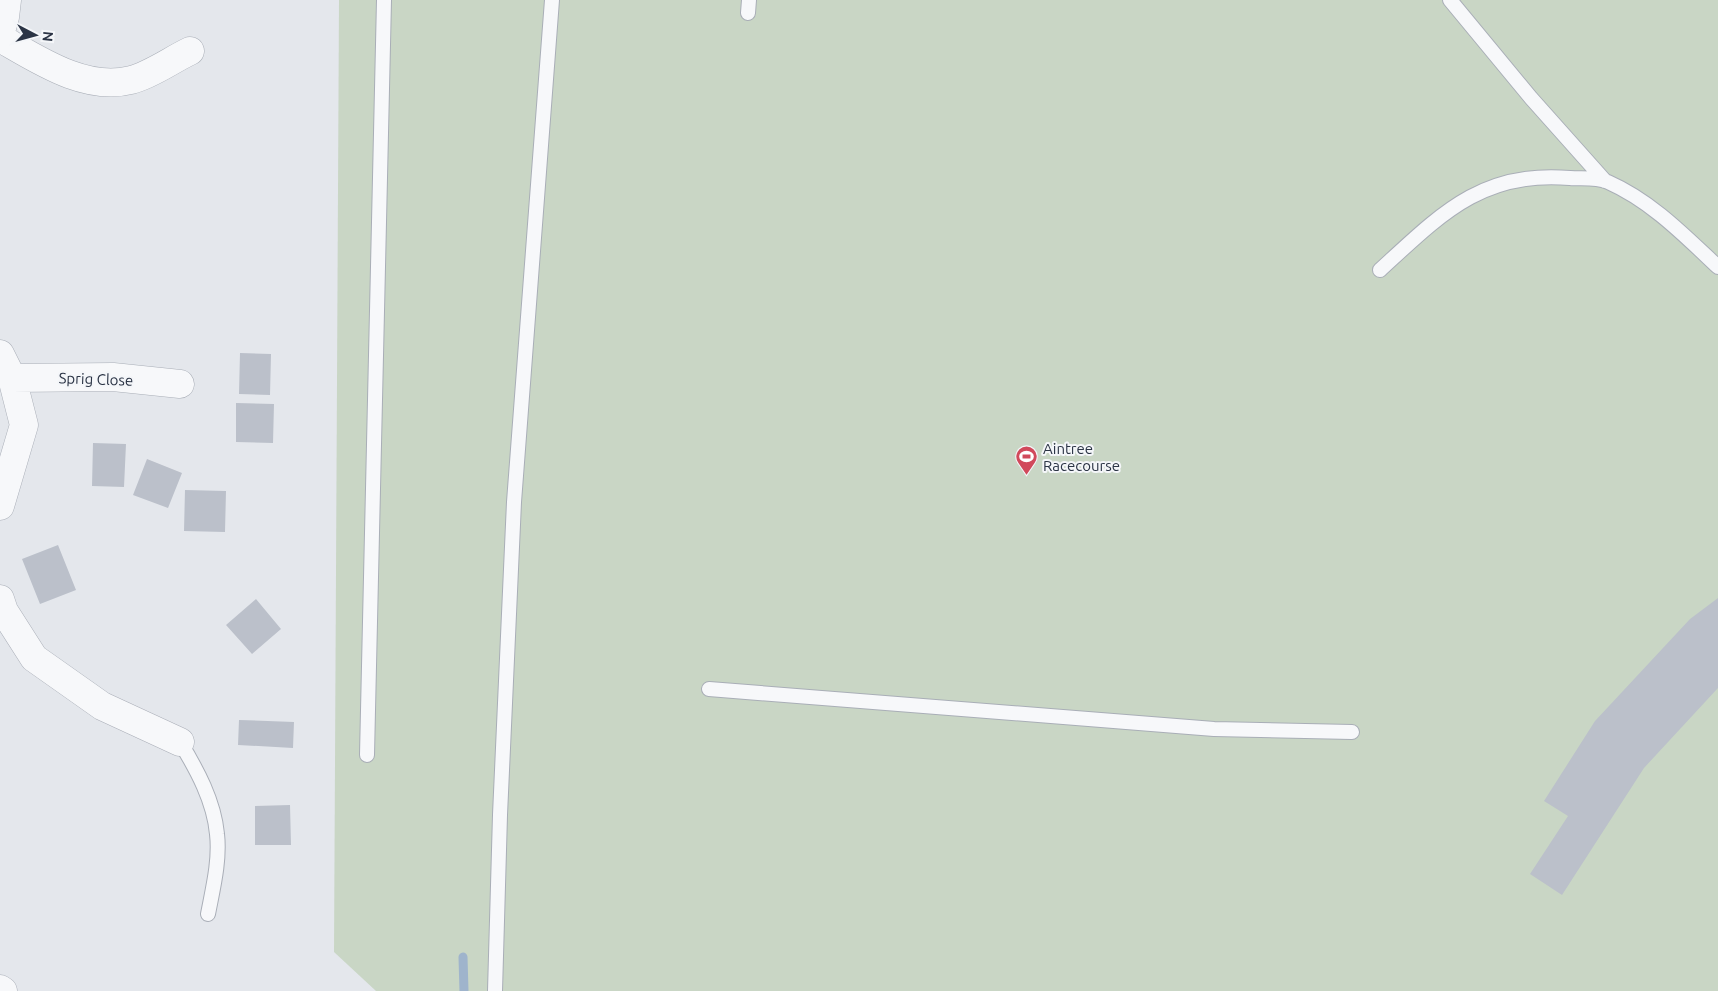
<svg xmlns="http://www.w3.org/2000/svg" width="1718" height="991" viewBox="0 0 1718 991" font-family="Ubuntu,sans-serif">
<rect width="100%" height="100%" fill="#e4e7ec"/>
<path fill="#c9d6c5" d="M339,0H1718V991H376L334,952Z"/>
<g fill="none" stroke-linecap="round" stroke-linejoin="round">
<path stroke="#9fb4cc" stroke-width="9" d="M463,957L464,991"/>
</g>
<path fill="#bbc0ca" d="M240,353L271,354L270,395L239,394Z
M236,403L274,404L273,443L236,442Z
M93,443L126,444L124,487L92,486Z
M147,459L182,473L168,508L133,495Z
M185,490L226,491L225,532L184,531Z
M58,545L76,590L40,604L22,559Z
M1718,598V688L1644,768L1562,895L1530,874L1568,816L1544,801L1595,721L1690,619Z
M256,599L281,629L252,654L226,625Z
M239,720L294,722L293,748L238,745Z
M290,805L291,845H255V806Z"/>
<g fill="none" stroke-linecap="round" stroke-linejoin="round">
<defs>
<path id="lane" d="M1450,0L1531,98L1605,181
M748,13L749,0
M1380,270C1440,215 1482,170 1570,178C1581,179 1597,177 1608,182C1651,201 1684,235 1718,267
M709,689L1214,729L1352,732
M180,742C197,770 214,801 217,834C220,860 213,888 208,914
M367,755L384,0
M495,991L500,815L514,502L552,0"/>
<path id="street" d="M0,35L5,17L7,0
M0,38C37,59 85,92 131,80C151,75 171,60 190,51
M0,354L12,378L24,425L0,506
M12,378L113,377L180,384
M0,599L4,611L34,658L102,706L180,742
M0,989L3,991"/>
</defs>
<use href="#lane" stroke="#a9aeb7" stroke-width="16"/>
<use href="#street" stroke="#a9aeb7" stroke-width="29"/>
<use href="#lane" stroke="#f7f8fa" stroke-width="14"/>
<use href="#street" stroke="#f7f8fa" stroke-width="28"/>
</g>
<defs>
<symbol id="stadium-pin" viewBox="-11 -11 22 30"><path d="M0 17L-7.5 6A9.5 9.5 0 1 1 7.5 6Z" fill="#d1495b" stroke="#f4f6f9"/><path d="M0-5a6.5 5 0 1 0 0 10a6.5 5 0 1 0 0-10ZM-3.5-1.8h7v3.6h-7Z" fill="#fff"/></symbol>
</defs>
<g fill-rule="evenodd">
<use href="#stadium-pin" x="1014" y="444" width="25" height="34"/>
</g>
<g text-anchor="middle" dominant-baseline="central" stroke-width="4" stroke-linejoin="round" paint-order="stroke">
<g font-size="15" fill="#2b3445" stroke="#f4f6f9">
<text transform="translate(96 379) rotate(2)">Sprig Close</text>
</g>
<g font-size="15" fill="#2b3445" stroke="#f4f6f9" text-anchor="start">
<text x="1043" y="448">Aintree<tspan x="1043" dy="17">Racecourse</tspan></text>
</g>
</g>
<g transform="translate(35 35) rotate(96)" stroke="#f4f6f9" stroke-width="4" paint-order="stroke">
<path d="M0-4L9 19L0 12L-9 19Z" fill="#2b3445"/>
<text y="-8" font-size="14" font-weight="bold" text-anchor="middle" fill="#2b3445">N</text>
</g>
</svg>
